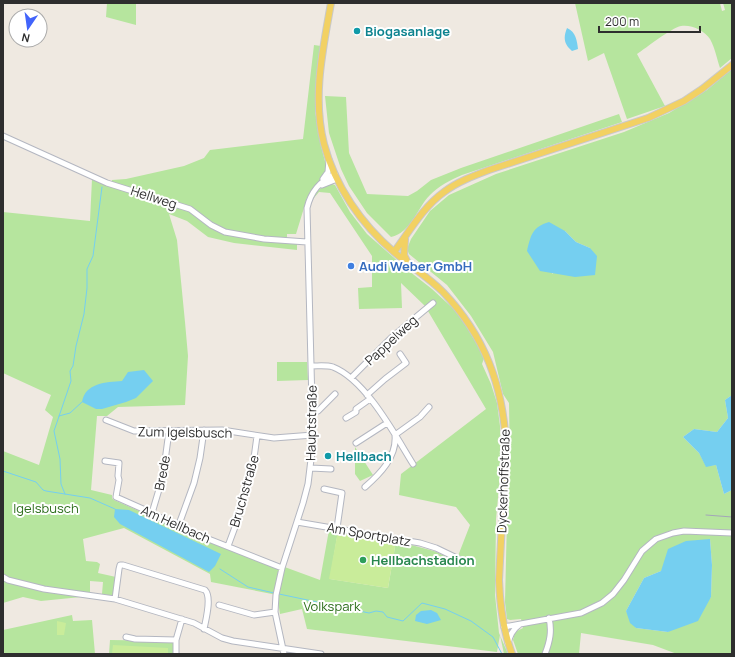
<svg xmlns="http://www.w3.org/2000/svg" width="735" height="657" viewBox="0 0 735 657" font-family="Manrope,sans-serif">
<rect width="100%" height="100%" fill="#efe9e1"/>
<path fill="#b6e59e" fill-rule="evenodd" d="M107,3H136V25L106,17Z
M575,3H720L722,11L725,10L723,3H732V58L720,68C717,59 715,48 710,39C705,31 691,24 681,26C671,28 646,48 637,54L665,106L627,119L604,53L588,61Z
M314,45L321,46L316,86L315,111L321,146L326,165V172L307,198L296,234H287V243L297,244V250L234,243L208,237L187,221L169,214L177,240L185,322L188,356L185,405L118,407L107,416H97L91,490L112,495V498L114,500L178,528L320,580L329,530L338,531L330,579L388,588L396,541L434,551L456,561L470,525L456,507L399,495L401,474L486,409L425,306L401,283L402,308L359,309L358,288L372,287V256L330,193L319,192L313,199C317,190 323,185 332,184L335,185L350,212L367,234L409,271L432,289L458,313L478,346L484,358L482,364L491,384L497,403L500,426L501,466L496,519L495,595L499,633L508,654H504L500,635L497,652L307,629L302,609L280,614L277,595L211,582L210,574L124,528L83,539L86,561L97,562L100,564L98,573L116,577L113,596L102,594L103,582L90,581V593H81V597L41,601L23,597L3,603V451L39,465L53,417L45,410L51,395L3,373V212L90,221L92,179L111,186L112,180L126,179L184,166L204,158L210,150L303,139Z
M732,69V395L725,400L728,418L717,432L694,429L683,437L699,453L706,466L716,465L724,494L732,490V654H677L653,645L581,633L579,654H518L513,640L515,632L523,628L521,619L510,620L507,619L505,602L507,518L510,464L509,403L503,394L493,352L471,316L447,285L409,254L407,249L411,239L430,211L449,195L496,174L624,132L669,113L707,90ZM565,231L576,242L590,248L552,274ZM710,539L712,565L711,597L668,632L636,628L626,611L644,578L661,571Z
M325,96L346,97L349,153L367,194L408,196L417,191L431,180L461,168L619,114L622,122L462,175C450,180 439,186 430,195C417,208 411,233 391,237L367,213L349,186L341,169L329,133Z
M277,362H307L308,380L277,381Z
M355,447L373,475L360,481L355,474Z
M72,615L73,621L92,620L95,654H3V630Z
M110,640L175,641L174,654H109Z"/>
<path fill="#c9ec9a" d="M338,531L396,541L388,588L329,579Z
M57,621L66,623L64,635H57Z
M113,645L168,648V654H112Z"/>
<path fill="#75cff0" d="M567,28C576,32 577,41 578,49L572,51C564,44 563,38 567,28Z
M549,222L565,231L576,242L590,248L597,256L595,275L575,277L540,271L527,251C531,235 532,227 549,222Z
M144,370L153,381L136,398L126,402L102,409H96L82,402C85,383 106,382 122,381L128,372Z
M732,395V490L724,494L716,465L706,467L699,453L683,437L694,429L717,432L728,418L725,400Z
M115,509L129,510L221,554L215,566L209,572L120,524L114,517Z
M710,539L712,565L711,597L698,621L668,632L636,628L630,623L626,611L644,578L661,571L668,549L686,541Z
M431,610L437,613L441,620L427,624L415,621L416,615L421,611Z"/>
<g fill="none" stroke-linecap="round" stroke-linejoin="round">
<path stroke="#75cff0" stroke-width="1" d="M59,416L70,413L82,402
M3,471L36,482L43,490L46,491L90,498L115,509
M65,494L61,484L60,459L54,431L71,381L70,371L73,366L76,346L84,314L87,288V269L93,256L102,187
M220,569L248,587L274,593
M279,594L369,613L376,611L383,612L387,617L403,621L422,603L445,609L471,621L493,637L502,654"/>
<defs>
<path id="minor" d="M3,136L107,183L190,209L211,225L225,232L264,239L307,242
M323,179L328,172L329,160
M322,185L337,179
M312,366C319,366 326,365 333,367C366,380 395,435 413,464
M351,378L391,338L433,303
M367,395L385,379L406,363L400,354
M313,412L318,411L335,394
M346,418L356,412V409L370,399
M106,420L134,431L222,430L274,438L313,435
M356,443L387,423
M105,461L119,463L118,476L119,480L116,497L152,513L178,527L282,568
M311,468L331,469
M365,487C380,474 397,457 395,435L420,417L429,407
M324,489L342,493L337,528
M152,513L163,476L169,431
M297,522L420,543L436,548L461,560
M178,527L194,483L200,458L204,430
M228,546C242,510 253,474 257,436
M3,577L8,580L44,589L115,599L194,623L222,638L233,641L321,654
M115,599L119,569L120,565H123L205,590C212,597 206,619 204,629
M219,605L254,615L275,612
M504,627L581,613L602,603L613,594L624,580L642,551L656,539L673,533L684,531L732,533
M126,637L135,639L176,640
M508,643C510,636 512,630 519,625
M176,654V640L182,619
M284,654L275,612L276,595L282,568L303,503L308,484L313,443L307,208C311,191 320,181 335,174
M545,654C550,641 552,631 549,618"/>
<path id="major" d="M331,3C323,49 312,97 324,144C335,186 361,224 394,252C410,266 428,277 443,292C485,336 503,386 506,445L499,580C500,606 503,630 512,654
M405,239L404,255L407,261
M394,252C409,232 423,207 444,192C457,182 473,176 489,170L648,118L684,101L702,89L732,65"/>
</defs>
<use href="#minor" stroke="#b4b7c1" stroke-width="7"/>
<use href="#major" stroke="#c9c9c9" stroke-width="8"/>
<use href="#minor" stroke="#fff" stroke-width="5"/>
<use href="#major" stroke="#f2d163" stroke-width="6"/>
<path stroke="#a3a6b8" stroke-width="1" d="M706,515L732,517"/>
</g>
<g fill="#0f9aa8" stroke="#fff" stroke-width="1.5">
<circle cx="357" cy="31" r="4"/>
<circle cx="328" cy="456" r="4"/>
</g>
<circle fill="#3f7fe0" stroke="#fff" stroke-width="1.5" cx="351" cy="266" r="4"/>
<circle fill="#2e9e5b" stroke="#fff" stroke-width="1.5" cx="363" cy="560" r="4"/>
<g text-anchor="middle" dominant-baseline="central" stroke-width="4" stroke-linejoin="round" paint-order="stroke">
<g font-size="13" font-weight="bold" fill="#0d838f" stroke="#fff" text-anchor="start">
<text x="365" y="31">Biogasanlage</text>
<text x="336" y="456">Hellbach</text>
</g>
<g font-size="13" fill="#2e2e2e" stroke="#fff">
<text transform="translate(154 197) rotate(18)">Hellweg</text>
<text transform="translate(391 340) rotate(-43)">Pappelweg</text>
<text transform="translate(311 423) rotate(-89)">Hauptstraße</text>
<text transform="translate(185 432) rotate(1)">Zum Igelsbusch</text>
<text transform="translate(162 473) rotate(-79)">Brede</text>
<text transform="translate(503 481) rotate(-88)">Dyckerhoffstraße</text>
<text transform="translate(244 491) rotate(-74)">Bruchstraße</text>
<text transform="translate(176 524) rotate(24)">Am Hellbach</text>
<text transform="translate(369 534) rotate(10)">Am Sportplatz</text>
</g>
<g font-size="13" font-weight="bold" fill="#366cbe" stroke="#fff" text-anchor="start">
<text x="359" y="266">Audi Weber GmbH</text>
</g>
<g font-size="13" fill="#2c6e1b" stroke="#fff">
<text x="46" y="508">Igelsbusch</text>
<text x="332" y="606">Volkspark</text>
</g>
<g font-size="13" font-weight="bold" fill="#27864d" stroke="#fff" text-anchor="start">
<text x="371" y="560">Hellbachstadion</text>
</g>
</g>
<rect width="735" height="657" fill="none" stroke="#2e2e2e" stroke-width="8"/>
<g transform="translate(28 28) rotate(193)"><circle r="19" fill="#ffffff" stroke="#ababab"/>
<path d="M0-3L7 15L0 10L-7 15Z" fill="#4264fb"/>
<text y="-6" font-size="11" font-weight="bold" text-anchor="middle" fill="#2e2e2e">N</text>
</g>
<path d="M599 26v6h101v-6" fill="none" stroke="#2e2e2e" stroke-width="2"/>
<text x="605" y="26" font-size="12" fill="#2e2e2e" stroke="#ffffff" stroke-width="3" paint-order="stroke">200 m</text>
</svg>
